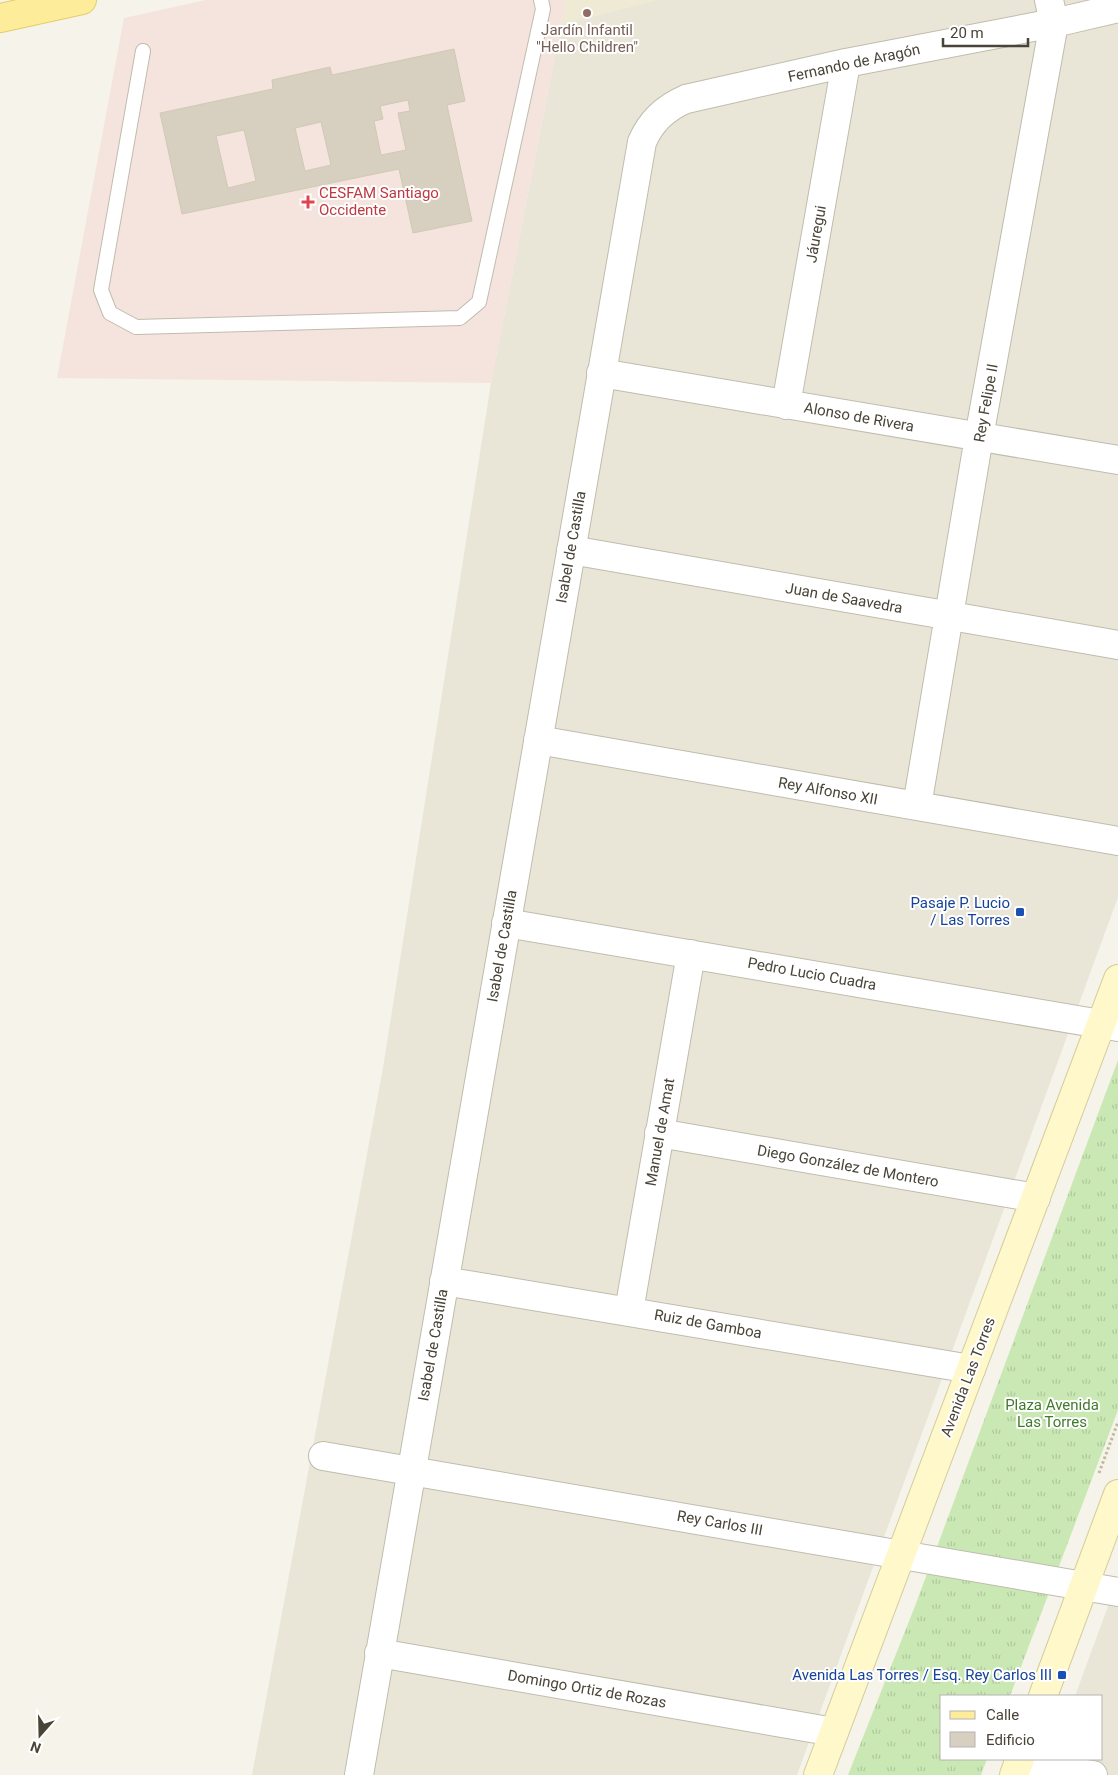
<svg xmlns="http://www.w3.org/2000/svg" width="1118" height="1775" viewBox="0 0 1118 1775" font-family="Roboto,sans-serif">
<defs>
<pattern id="grass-tufts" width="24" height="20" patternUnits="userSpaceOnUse" patternTransform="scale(1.25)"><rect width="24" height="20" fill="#cae8b4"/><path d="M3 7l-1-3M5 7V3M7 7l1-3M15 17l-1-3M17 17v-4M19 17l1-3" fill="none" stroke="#afc89c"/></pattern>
</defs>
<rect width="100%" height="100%" fill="#f5f3ea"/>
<path fill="#e9e6d8" d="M566,0H1118V897L797,1775H252L383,1068L491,383Z
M1118,1579V1775H1045L1051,1759H1102V1696H1075Z"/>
<path fill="#eeead4" d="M566,0H658L561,25Z"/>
<path fill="#f5e4de" d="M206,0H566L491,383L57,378L124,18Z"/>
<path fill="url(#grass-tufts)" d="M1118,1060V1410L1010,1696H942V1759H987L981,1775H848L915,1606Z"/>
<path fill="#d7d0c0" stroke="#d1c9b3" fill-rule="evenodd" d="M454,49L465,101L447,105L472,221L413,233L399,169L182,214L160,113L273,89L272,80L330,67L332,75ZM408,100L410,111L398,113L406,150L381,155L374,121L383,119L380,106ZM321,122L331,165L305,171L295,128ZM244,130L256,181L228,188L216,136Z"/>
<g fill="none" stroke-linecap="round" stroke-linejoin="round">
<defs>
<path id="lane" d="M143,51L101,290L110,313L136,327L460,318L479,302L543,9L541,0"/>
<path id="street" d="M601,373L1118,460
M786,405L846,63
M571,550L1118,645
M538,740L1118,841
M917,806L979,437L1054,23L1049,0
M506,923L1118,1027
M659,1133L1036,1198
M444,1281L971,1369
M629,1311L691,954
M323,1456L1118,1592
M379,1653L834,1732
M1018,1763L1093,1775
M359,1775L642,142C651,121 665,108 686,99L846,63L1054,23L1118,8"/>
<path id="secondary" d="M1043,1696L1118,1494
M818,1775L1118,979
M1014,1775L1020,1759"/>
<path id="primary" d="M0,18L82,0"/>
</defs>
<use href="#lane" stroke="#c0bcad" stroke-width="16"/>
<use href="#street" stroke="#c0bcad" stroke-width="30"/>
<use href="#secondary" stroke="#d4cc9a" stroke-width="30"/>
<use href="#primary" stroke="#e3cd6a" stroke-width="30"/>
<path stroke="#c2ba9e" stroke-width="3" stroke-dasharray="2.5 2.5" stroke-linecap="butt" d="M1099,1473L1118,1422"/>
<use href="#lane" stroke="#fff" stroke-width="14"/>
<use href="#street" stroke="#fff" stroke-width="28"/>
<use href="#secondary" stroke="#fef8cb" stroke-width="28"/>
<use href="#primary" stroke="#fded9b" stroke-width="28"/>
</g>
<circle fill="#8d6e63" stroke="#fff" stroke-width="2" cx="587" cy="13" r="5"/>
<path fill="#e0444e" stroke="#fff" stroke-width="2" d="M305.5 194.5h5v5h5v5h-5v5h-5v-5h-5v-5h5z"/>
<g fill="#1a4fb4" stroke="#fff" stroke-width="2">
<rect x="1015" y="907" width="10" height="10" rx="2.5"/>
<rect x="1057" y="1670" width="10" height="10" rx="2.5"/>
</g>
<g text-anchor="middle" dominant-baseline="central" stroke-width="4" stroke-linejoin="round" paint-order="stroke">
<g font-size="15" fill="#785e54" stroke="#fff">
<text x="587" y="30">Jardín Infantil<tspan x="587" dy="17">"Hello Children"</tspan></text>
</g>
<g font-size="15" fill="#494438" stroke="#fff">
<text transform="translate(854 63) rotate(-12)">Fernando de Aragón</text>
<text transform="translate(816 234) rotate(-80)">Jáuregui</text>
<text transform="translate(986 403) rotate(-80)">Rey Felipe II</text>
<text transform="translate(859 417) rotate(10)">Alonso de Rivera</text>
<text transform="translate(571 547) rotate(-80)">Isabel de Castilla</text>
<text transform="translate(844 598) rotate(10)">Juan de Saavedra</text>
<text transform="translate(828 791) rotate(10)">Rey Alfonso XII</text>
<text transform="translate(502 946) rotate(-80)">Isabel de Castilla</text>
<text transform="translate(812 974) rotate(10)">Pedro Lucio Cuadra</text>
<text transform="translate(660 1132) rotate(-80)">Manuel de Amat</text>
<text transform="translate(848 1166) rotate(10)">Diego González de Montero</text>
<text transform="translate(708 1324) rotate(10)">Ruiz de Gamboa</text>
<text transform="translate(433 1345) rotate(-80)">Isabel de Castilla</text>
<text transform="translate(968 1377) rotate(-69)">Avenida Las Torres</text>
<text transform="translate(720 1523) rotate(10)">Rey Carlos III</text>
<text transform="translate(587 1689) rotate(10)">Domingo Ortiz de Rozas</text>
</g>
<g font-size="15" fill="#be3a42" stroke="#fff" text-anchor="start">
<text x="319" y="193">CESFAM Santiago<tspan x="319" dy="17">Occidente</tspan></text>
</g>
<g font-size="15" fill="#164399" stroke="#fff" text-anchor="end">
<text x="1010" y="903">Pasaje P. Lucio<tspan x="1010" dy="17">/ Las Torres</tspan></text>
<text x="1052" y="1675">Avenida Las Torres / Esq. Rey Carlos III</text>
</g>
<g font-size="15" fill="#407b2b" stroke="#fff">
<text x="1052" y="1405">Plaza Avenida<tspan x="1052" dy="17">Las Torres</tspan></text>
</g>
</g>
<rect x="940" y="1695" width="162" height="65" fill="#ffffff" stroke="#b6b4af"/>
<rect x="950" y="1711" width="25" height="8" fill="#fded9b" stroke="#b6b4af"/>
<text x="986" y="1720" font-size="15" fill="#494438">Calle</text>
<rect x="950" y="1732" width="25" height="15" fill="#d7d0c0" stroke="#b6b4af"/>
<text x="986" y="1745" font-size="15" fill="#494438">Edificio</text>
<g transform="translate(40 1735) rotate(200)" stroke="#ffffff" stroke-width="4" paint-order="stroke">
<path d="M0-4L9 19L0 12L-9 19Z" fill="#494438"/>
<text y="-8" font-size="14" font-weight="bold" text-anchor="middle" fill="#494438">N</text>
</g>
<path d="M943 38v8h85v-8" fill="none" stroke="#494438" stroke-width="2.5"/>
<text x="950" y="38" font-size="15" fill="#494438" stroke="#ffffff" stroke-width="4" paint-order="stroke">20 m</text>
</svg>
